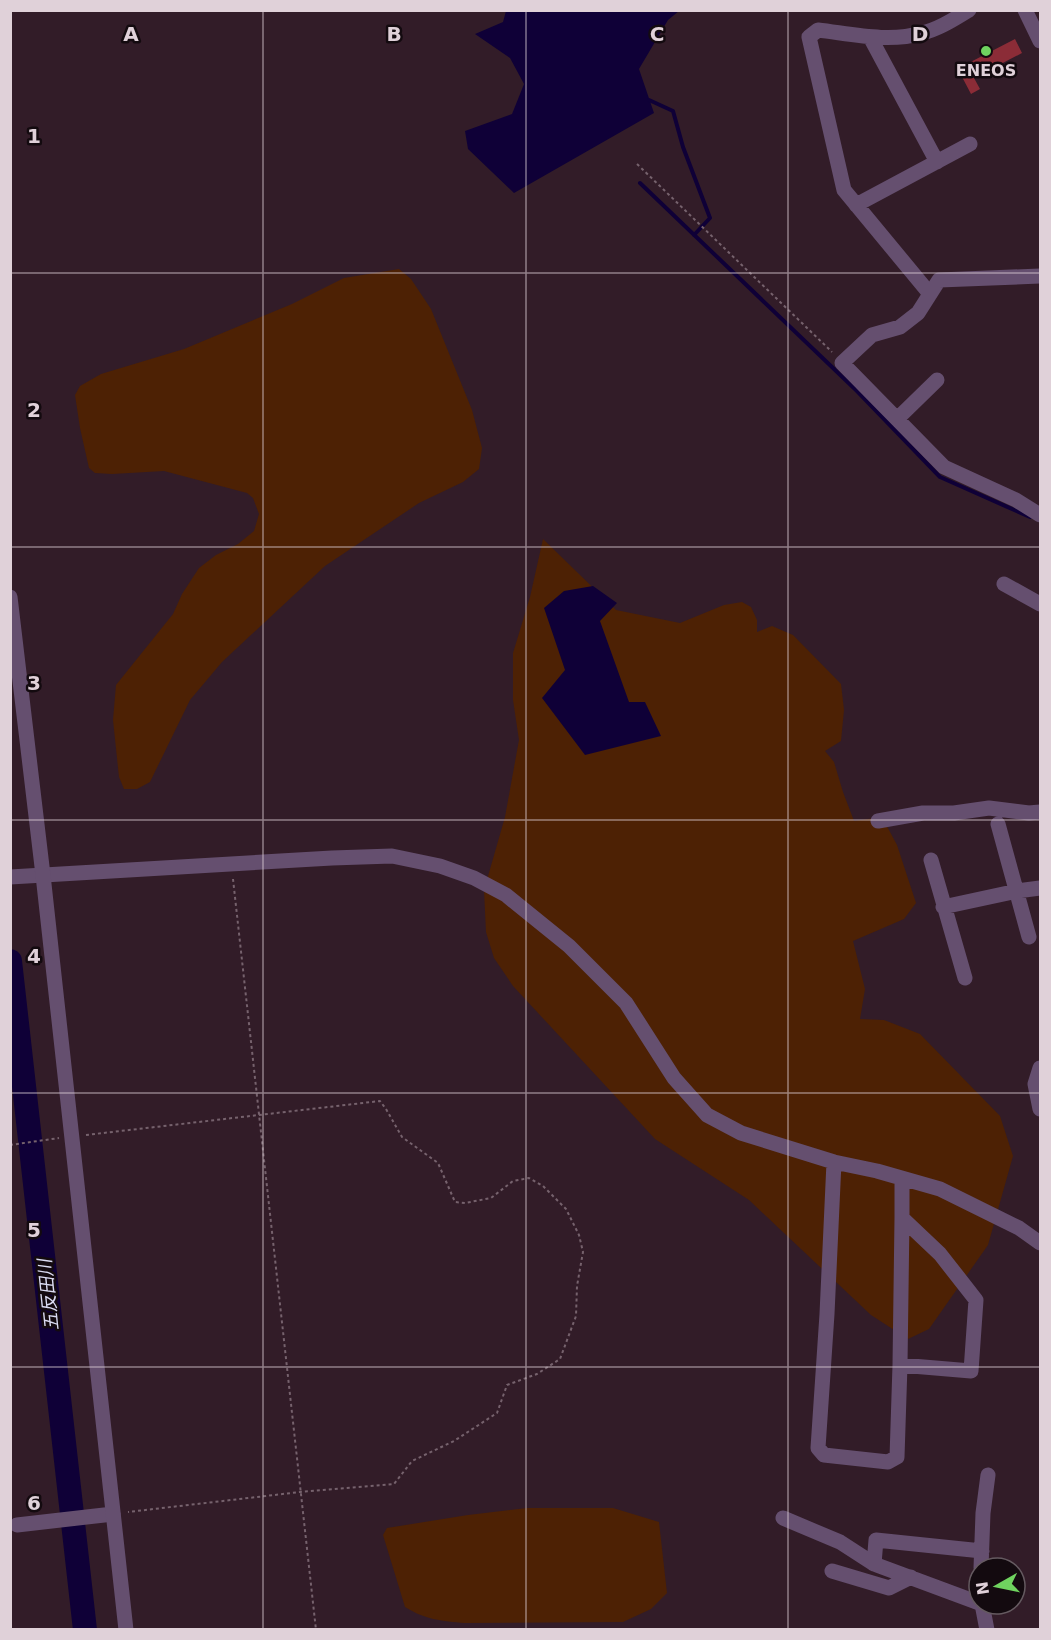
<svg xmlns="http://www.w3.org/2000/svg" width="1051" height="1640" viewBox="0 0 1051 1640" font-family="'DejaVu Sans','Noto Sans JP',sans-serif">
<rect width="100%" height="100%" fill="#321c28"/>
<path fill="#4d2104" d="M399,269L411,279L431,309L472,410L482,448L479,469L463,482L419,503L325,566L222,662L190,700L150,782L137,789H124L119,777L113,720L116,685L173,614L182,594L199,568L216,555L238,544L254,531L259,514L253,498L247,493L164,471L112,474L95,473L89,468L80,428L75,395L80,386L101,374L184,349L292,304L344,278Z
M543,539L616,610L680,623L724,605L742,602L751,607L757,620V632L772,626L793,635L841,684L844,710L841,741L825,751L834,762L843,792L854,821L882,817L897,845L916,903L904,919L853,941L865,989L860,1019L884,1020L920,1034L1000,1116L1013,1156L988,1245L929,1329L908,1339L871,1315L749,1200L655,1139L513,986L494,958L486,932L484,890L505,817L519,740L513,700V653L530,597Z
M527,1508H613L659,1522L667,1593L651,1609L623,1622L465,1623C442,1621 426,1620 405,1607L383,1535L387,1528L468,1515Z"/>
<path fill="#0f0037" d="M506,11H679L668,20L639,69L654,113L514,193L468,149L465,131L512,114L524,84L510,58L475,34L503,22Z
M593,586L617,603L600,621L629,702H645L661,736L585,755L542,698L565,670L544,608L564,591Z"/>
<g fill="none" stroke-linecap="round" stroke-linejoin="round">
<path stroke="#0f0037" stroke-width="4" d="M649,100L673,111L683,147L710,218L694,235
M640,183L857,391L940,477L1030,517"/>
<path stroke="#0f0037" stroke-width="24" d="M10,961L85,1630"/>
</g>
<path fill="#8b2c37" d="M1015,39L1022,53L974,78L980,89L971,94L960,73L961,72L959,68Z"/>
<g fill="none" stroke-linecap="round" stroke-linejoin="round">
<path stroke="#76626d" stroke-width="2" stroke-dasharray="3 3" stroke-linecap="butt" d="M637,164L832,352
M233,879L316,1630
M86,1135L380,1101L386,1109L402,1137L438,1163L455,1202L465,1203L491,1198L513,1181L529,1178L543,1186L566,1209L579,1235L583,1252L577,1286L576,1316L560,1359L537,1374L507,1385L497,1413L454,1441L412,1461L394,1484L300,1492L128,1512
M10,1145L59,1138"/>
<path stroke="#654f6f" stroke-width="15" d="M870,37L937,162
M856,205L970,144
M1040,276L939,280L918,313L900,327L872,335L842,363L944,467L1016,500L1040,515
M930,294L844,190L809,37L818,30C852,34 889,43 922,33C939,29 954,19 969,10
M897,419L937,380
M1004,584L1040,604
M878,821L923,813H954L989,808L1029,813L1040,812
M998,824L1029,937
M931,860L965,978
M10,877L332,858L392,856L440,866L474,878L506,895L569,946L626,1003L674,1078L707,1115L741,1133L834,1162L877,1171L940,1189L1019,1228L1040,1243
M943,907L1017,891L1040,888
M1040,1068L1035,1084L1040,1109
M834,1162L827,1314L818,1448L824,1455L888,1462L897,1457L900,1365L971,1371L976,1300L940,1254L902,1218V1179
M900,1365L902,1218
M783,1518L840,1542L874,1564
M17,1525L113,1514
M981,1568L983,1513L988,1475
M832,1571L889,1588L911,1577
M979,1603L874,1564L876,1540L982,1551
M982,1604L987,1630"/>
<path stroke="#654f6f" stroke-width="15" d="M1025,10L1040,41
M10,597L43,875L126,1630"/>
</g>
<path fill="none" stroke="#e0d1d9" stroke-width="1.5" stroke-opacity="0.55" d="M263,10V1630M526,10V1630M788,10V1630M10,273H1040M10,547H1040M10,820H1040M10,1093H1040M10,1367H1040"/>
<circle fill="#6fd35f" stroke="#130a0f" stroke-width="2" cx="986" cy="51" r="6"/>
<g text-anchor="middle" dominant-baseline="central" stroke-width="5" stroke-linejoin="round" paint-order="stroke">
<g font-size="16" font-weight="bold" fill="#e0d1d9" stroke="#130a0f">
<text x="986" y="70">ENEOS</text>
</g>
<g font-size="18" font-style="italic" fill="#dadbf2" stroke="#130a0f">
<text transform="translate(48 1295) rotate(-96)">五反田川</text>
</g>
</g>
<g font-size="20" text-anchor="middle" font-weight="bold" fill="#e0d1d9" stroke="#130a0f" stroke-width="5" stroke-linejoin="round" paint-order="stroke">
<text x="131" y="41">A</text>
<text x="394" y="41">B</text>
<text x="657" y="41">C</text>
<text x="920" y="41">D</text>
<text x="34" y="143">1</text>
<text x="34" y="417">2</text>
<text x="34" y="690">3</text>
<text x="34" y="963">4</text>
<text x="34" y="1237">5</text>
<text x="34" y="1510">6</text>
</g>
<rect width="1051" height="1640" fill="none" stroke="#e0d1d9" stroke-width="24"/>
<g transform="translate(997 1586) rotate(261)"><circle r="28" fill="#130a0f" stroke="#655a60" stroke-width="1.5"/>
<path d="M0-4.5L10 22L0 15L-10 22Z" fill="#6fd35f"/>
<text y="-9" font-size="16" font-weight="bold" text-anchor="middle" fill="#e0d1d9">N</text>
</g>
</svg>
